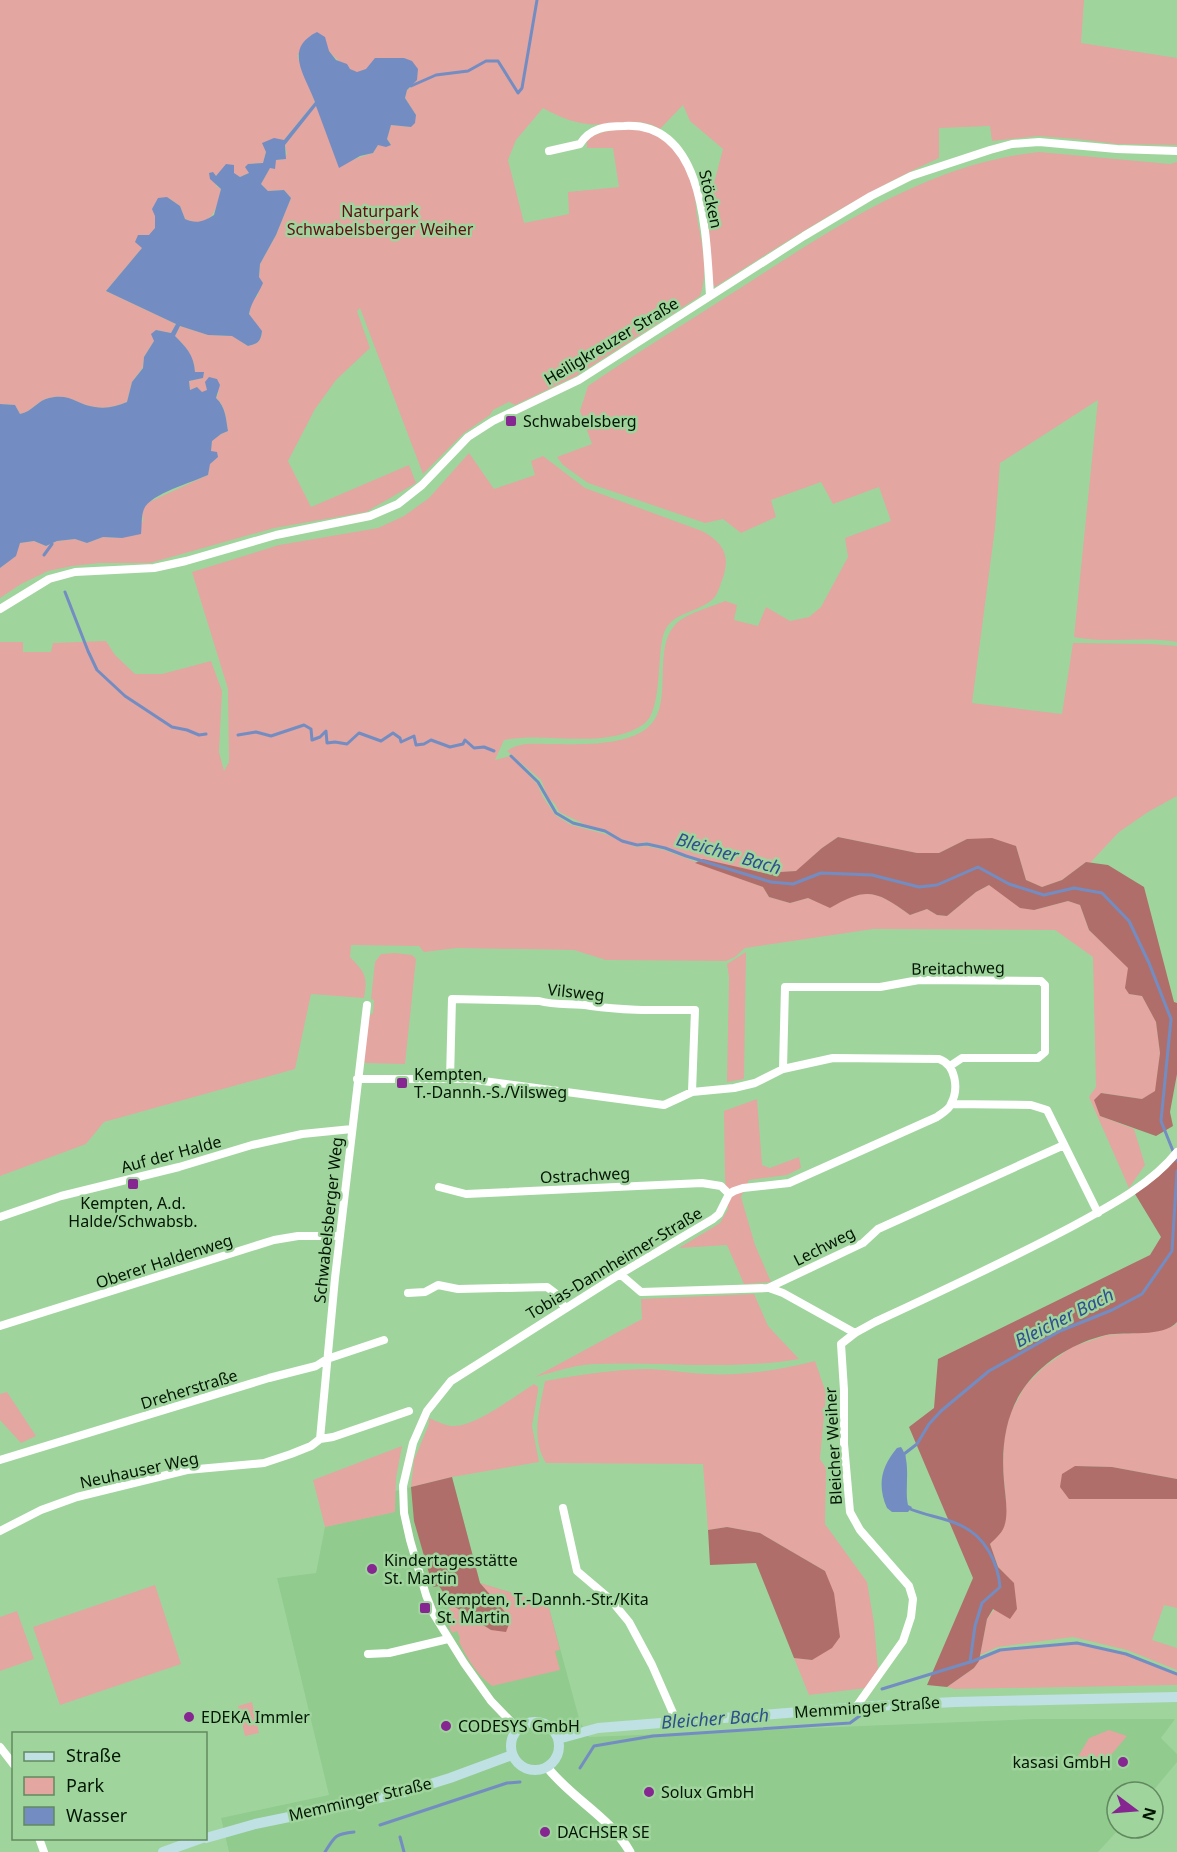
<svg xmlns="http://www.w3.org/2000/svg" width="1177" height="1852" viewBox="0 0 1177 1852" font-family="'Noto Sans',sans-serif">
<rect width="100%" height="100%" fill="#9fd59d"/>
<path fill="#91cb8e" d="M452,1477L480,1583L548,1604L580,1722L589,1737L1034,1719H1175L1161,1738L1177,1754V1762L1152,1792H1117V1828H1120L1098,1852H229L221,1818L329,1795L277,1578L316,1573L325,1527L394,1512L395,1491Z"/>
<path fill="#e3a6a1" d="M0,0H1084L1081,43L1177,58V145L1117,144L1077,139L1038,136L992,141L990,126L939,128V158C860,194 788,240 715,287L712,284L702,192L699,184L713,187L723,149L690,121L683,105L660,129C638,115 612,127 587,124C571,122 557,116 543,108L516,140L508,160L524,223L569,214L568,192L619,187L613,148H587V139C622,120 667,127 686,165C695,181 695,205 698,223C703,247 708,274 700,296L576,376L515,405L509,402L493,410L490,415L464,433L423,474L360,308L357,311L370,348L336,380L315,409L288,461L311,507L409,465L416,483L366,512L274,528L150,563H99L72,566L48,571L21,584L0,598V568L4,565L20,543L34,541L46,546L57,541L75,539L87,543L103,537L122,538L143,521L142,511L147,503L208,475L212,440L221,434L228,431C226,420 226,406 216,398L219,392L208,390L201,393L197,387L190,390L189,381L203,378V372H195C194,356 186,347 175,336L180,326L208,335L233,336L248,346C258,344 261,341 262,331L249,315L252,301L258,295L260,264L276,235L291,198L284,190L268,191L261,184L270,167L274,169L275,160H281L287,154L285,145L316,105L349,161L373,153L378,145L391,144L387,139L391,125L411,127L416,115L405,98L407,90L413,86L405,58C390,60 375,55 366,70L357,73C349,69 335,59 329,51L297,55L315,102L284,140L266,152L263,163L248,164L249,173L240,177L233,173L222,170L215,177L216,186L221,189C217,210 211,230 185,219L180,206L167,197L155,216V228L143,247L106,291L176,324L171,333L156,330L154,341L144,357L143,367L132,382L127,402C117,406 107,409 95,407C77,405 70,393 49,398C38,400 32,412 20,414L15,405L0,404Z
M1039,152L1170,164L1177,162V642C1143,636 1108,644 1074,637L1098,400L1000,463L995,528L972,703L1062,714L1073,643L1151,644L1177,646V796L1148,812L1119,832L1090,863L1086,862L1062,880L1042,887L1026,880L1016,846L967,839L939,853H917L838,837L822,848L797,871L764,873L701,860L647,842L636,844L623,840L606,830L586,825L559,812L555,804L548,797L541,780L507,751C520,742 532,744 547,744C576,744 621,747 646,729C676,707 651,651 675,625C684,614 711,607 725,601L737,605L734,620L758,626L766,607L790,621L809,617L821,607L848,557L845,538L891,521L879,487L833,504L821,482L771,500L776,517L741,533L723,519L705,523L588,483L563,465L557,457L592,444L580,411L588,386C636,353 686,323 734,292C828,232 925,164 1039,152Z
M469,453L494,489L535,475L531,461L543,456L585,488L702,531C726,544 731,558 721,583C719,589 717,595 713,599C697,614 670,611 663,636C657,658 662,711 644,724C605,751 547,731 504,740L495,760L510,756L537,784L543,797L555,815L571,825L605,834L636,847L646,846L664,850L763,887L769,897L790,903L808,898L830,907C867,886 877,891 910,915L927,909L937,915L947,916L976,892L989,885L1034,910L1068,901L1080,905L1089,930L1129,968V994L1142,996L1156,1021L1160,1053L1156,1091L1142,1099L1102,1093L1100,1116L1134,1129L1145,1165L1129,1188L1089,1097L1096,1087L1093,957L1055,930L873,929L745,948L735,957L726,961L606,960L574,950L457,948L424,952L419,946L351,945L350,957C365,973 368,975 364,998L311,994L295,1069L104,1122L86,1144L0,1176V642H23V652H51L53,643L106,641L115,655L135,674H162L211,661L222,691L219,752L224,771L229,762L228,689L192,572L279,545L378,528L404,516L429,498Z
M746,952L744,1079L727,1082L729,977L727,964Z
M395,953L412,955L416,959L405,1064L365,1063L363,1059L369,1016L373,1013L374,1000L371,999L375,962L381,954Z
M757,1099L762,1165L770,1168L799,1157L801,1168L787,1175L749,1180L741,1197L755,1245L771,1282L744,1284L727,1245L679,1248L720,1223L728,1209L725,1179L724,1111Z
M754,1294L768,1326L799,1359C729,1371 663,1361 593,1364C574,1365 554,1372 535,1377L642,1319L641,1299Z
M1177,1322V1479L1112,1467L1075,1466L1070,1499H1177V1608L1164,1605L1152,1640L1177,1648V1670L1127,1650L1073,1637L998,1647L980,1655L987,1619L1014,1584L998,1567L990,1544L1006,1502L1003,1467L1004,1437L1010,1414L1025,1386L1044,1367L1072,1347L1107,1335L1152,1332L1174,1326Z
M815,1361L826,1393L820,1459L826,1468L825,1524L867,1582L874,1623L878,1669L866,1688L809,1695L794,1658L812,1660L825,1571L760,1533L727,1527L708,1530L703,1464L546,1463C530,1438 540,1408 545,1381C580,1375 615,1369 650,1369C669,1370 687,1373 706,1374C743,1376 779,1370 815,1361Z
M534,1384L538,1387V1391L532,1426L539,1462L452,1477L411,1487L414,1460L429,1424V1418C436,1421 444,1425 451,1426C475,1428 513,1397 534,1384Z
M7,1392L36,1436L21,1443L0,1420V1394Z
M402,1446L396,1478L395,1512L325,1527L313,1480Z
M480,1583L548,1604L560,1650L555,1651L560,1670L492,1686C477,1675 467,1658 459,1642L460,1638L457,1631L452,1633L444,1615L452,1605L491,1630L511,1619Z
M155,1585L181,1664L60,1705L33,1627Z
M17,1611L34,1659L0,1671V1617Z
M1072,1642L1126,1654L1177,1673V1685L955,1689L947,1687L974,1668L979,1659L999,1651Z
M252,1702L259,1733L245,1736L238,1706Z
M1109,1730L1127,1736L1101,1767L1076,1760L1089,1738Z"/>
<path fill="#b06e6a" d="M838,837L917,853H939L967,839L992,838L1016,846L1026,880L1042,887L1062,880L1086,862L1108,865L1144,887L1174,1002L1177,1003V1074L1170,1112L1173,1126L1156,1136L1100,1116L1094,1100L1101,1093L1142,1099L1155,1091L1160,1053L1156,1022L1142,996L1129,994L1125,988L1128,968L1089,930L1080,905L1068,901L1034,910L1020,908L989,885L976,892L947,916L937,915L927,909L910,915C877,891 867,886 830,908L808,898L790,903L769,897L763,887L695,863L703,859L764,873L796,871L822,848Z
M1177,1158V1322C1163,1338 1126,1331 1106,1335C1076,1342 1045,1360 1026,1385C1005,1413 1001,1448 1004,1481C1005,1495 1009,1514 1004,1527C1002,1533 994,1540 990,1544L998,1567L1014,1583L1017,1609L1010,1619L993,1609L987,1619L979,1661L974,1668L947,1687L927,1685L973,1578L909,1427L934,1408L938,1359L1150,1255L1161,1237L1135,1194L1160,1175Z
M1075,1466L1112,1467L1177,1479V1499H1069L1060,1487L1062,1474Z
M452,1477L480,1583L511,1619L506,1632L491,1630L452,1605L439,1586L433,1587L414,1521L411,1487Z
M727,1527L760,1533L825,1571L834,1593L840,1637L832,1648L812,1660L794,1658L756,1563L710,1565L708,1530Z"/>
<path fill="#738dc2" d="M317,32L325,37L329,51L336,60L347,64L350,69L357,72L366,69L375,58H404L412,61L418,69L417,80L407,90L405,98L416,115L415,123L411,127L391,125L387,139L391,145L386,147L378,145L373,153L360,156L339,168L316,106L285,145L286,159L276,160L275,169L270,168L261,184L268,191L284,190L291,198L276,235L260,264L259,277L263,283C258,295 251,302 249,314L262,331C261,341 258,344 248,346L232,336L208,335L180,326L175,336C186,347 194,355 195,372H204L203,378L189,381L190,390L197,387L202,392L207,390L205,382L209,377L217,379L220,385L216,398C226,407 226,420 228,431L221,434L212,441L211,451L217,452L218,457L210,464L208,475C193,482 150,494 144,509C141,516 142,526 141,534L122,538L103,537L87,543L75,539L57,541L46,546L34,541L20,543L16,556L0,568V404L15,405L20,414C32,412 38,400 49,398C71,393 77,405 95,407C107,409 117,406 127,402L132,382L143,368L144,357L154,341L151,334L156,330L171,333L176,324L106,291L142,248L135,242L138,235H149L155,228V216L152,209L158,198L167,197L180,206L185,219C196,224 203,222 214,215L221,189L210,179L209,173L213,172L216,176L226,164L234,165V173L240,177L249,173L245,167L248,164L263,163L266,152L262,143L274,138L284,140L315,102C305,75 283,49 317,32Z
M901,1447C912,1462 904,1488 908,1505L912,1507L908,1512H892L887,1508C877,1485 881,1467 897,1448Z"/>
<g fill="none" stroke-linecap="round" stroke-linejoin="round">
<path stroke="#738dc2" stroke-width="3" d="M411,86L436,75L468,71L486,61H498L518,93L522,88L537,0
M44,555L52,544
M65,592L88,651L97,670L125,696L172,727L187,730L199,735L206,734
M238,735L256,732L271,736L304,725L311,729L312,740L320,737L326,731L327,743L335,742L347,744L359,733L381,741L393,733L400,738L401,742L414,736L416,745L424,744L431,740L450,747L463,744L465,740L474,748L484,747L494,751
M511,756L538,782L556,813L573,823L605,831L622,841L637,845L647,844L665,848L686,856L771,882L793,884L821,873L872,875L919,887L937,885L978,867L1009,884L1044,895L1074,888L1102,893L1129,921L1149,963L1171,1019L1161,1121L1177,1161
M904,1457V1454L917,1444L929,1424L941,1411L989,1371L1060,1331L1112,1310L1142,1294L1172,1251L1177,1171
M971,1662L1000,1650L1077,1643L1126,1654L1177,1674
M882,1689L970,1662L975,1626L982,1603L1000,1587C998,1562 985,1537 962,1526C945,1517 925,1516 908,1508
M580,1768L594,1746L653,1736L850,1723L861,1715
M380,1825L507,1783L520,1782
M400,1837L404,1852
M325,1852C335,1836 335,1834 354,1832"/>
<path stroke="#fff" stroke-width="8" d="M549,151L580,144C590,128 606,126 624,126C706,121 706,238 710,295
M0,609L49,579L75,572L154,568L186,561L276,535L370,516L398,504L422,485L468,437L493,421L579,380L804,236L871,196L911,176L990,150L1012,144L1039,142L1117,149L1177,151
M783,1069L785,987H880L919,980L1041,981L1045,985V1052L1038,1058H962L950,1066
M357,1079H468L664,1105L692,1092L734,1088L755,1083L783,1069L833,1058L939,1059C956,1065 959,1089 951,1104C949,1110 942,1113 937,1117L789,1183L743,1188L734,1191L729,1194L719,1214L713,1219L620,1274L451,1381L427,1411L413,1443L403,1486L404,1513L410,1540L426,1595L433,1613L464,1663L491,1701L518,1729
M450,1079L452,999L539,1001C557,1006 573,1003 591,1006C626,1011 660,1010 695,1010L692,1092
M951,1104L1031,1105L1047,1110L1098,1213
M439,1187L466,1194L702,1183L721,1186L729,1194
M0,1217L61,1196L179,1167L252,1145L302,1134L352,1129
M620,1274L641,1292L768,1288L863,1243L878,1229L1064,1145
M769,1288L783,1293L855,1333
M408,1293L425,1292L438,1285L458,1289L547,1287L555,1293L565,1308
M0,1326L274,1240L298,1236H339
M320,1439L335,1278L367,1005
M0,1460L269,1378L316,1366L327,1359L384,1340
M563,1508L577,1571L610,1599L629,1622L652,1665L673,1713L675,1721
M0,1531L41,1510L77,1497L187,1470L264,1463L291,1454L311,1446L320,1439L333,1437L409,1411
M368,1654L389,1653L448,1639
M856,1707L903,1641L911,1617L913,1599L909,1586L860,1530L850,1512L844,1444V1390L841,1344L855,1333L875,1322C942,1291 1009,1260 1073,1226C1108,1207 1152,1184 1177,1152
M0,1747L14,1765
M39,1838L44,1852"/>
<path stroke="#fff" stroke-width="9" d="M547,1767C572,1799 610,1817 630,1852"/>
<path stroke="#bfe1e4" stroke-width="10" d="M511 1746a24 24 0 1 1 48 0a24 24 0 1 1-48 0Z
M558,1739L598,1728L874,1706L955,1702L1177,1697
M206,1838L255,1824L362,1802L405,1792L450,1778L512,1755
M163,1852L202,1838"/>
</g>
<g fill="#862791" stroke="#9fd59d" stroke-width="2">
<rect x="505" y="415" width="12" height="12" rx="3"/>
<rect x="396" y="1077" width="12" height="12" rx="3"/>
<rect x="127" y="1178" width="12" height="12" rx="3"/>
<circle cx="372" cy="1569" r="6"/>
<rect x="419" y="1602" width="12" height="12" rx="3"/>
<circle cx="189" cy="1717" r="6"/>
<circle cx="446" cy="1726" r="6"/>
<circle cx="1123" cy="1762" r="6"/>
<circle cx="649" cy="1792" r="6"/>
<circle cx="545" cy="1832" r="6"/>
</g>
<g text-anchor="middle" dominant-baseline="central" stroke-width="5" stroke-linejoin="round" paint-order="stroke">
<g font-size="16" fill="#031603" stroke="#9fd59d">
<text transform="translate(711 199) rotate(78)">Stöcken</text>
<text transform="translate(611 341) rotate(-31)">Heiligkreuzer Straße</text>
<text transform="translate(958 968) rotate(-1)">Breitachweg</text>
<text transform="translate(576 992) rotate(6)">Vilsweg</text>
<text transform="translate(171 1154) rotate(-15)">Auf der Halde</text>
<text transform="translate(585 1175) rotate(-3)">Ostrachweg</text>
<text transform="translate(328 1220) rotate(-84)">Schwabelsberger Weg</text>
<text transform="translate(824 1246) rotate(-27)">Lechweg</text>
<text transform="translate(164 1261) rotate(-18)">Oberer Haldenweg</text>
<text transform="translate(614 1263) rotate(-31)">Tobias-Dannheimer-Straße</text>
<text transform="translate(189 1389) rotate(-17)">Dreherstraße</text>
<text transform="translate(833 1446) rotate(-93)">Bleicher Weiher</text>
<text transform="translate(139 1470) rotate(-12)">Neuhauser Weg</text>
<text transform="translate(867 1707) rotate(-4)">Memminger Straße</text>
<text transform="translate(360 1799) rotate(-13)">Memminger Straße</text>
</g>
<g font-size="16" fill="#610e14" stroke="#9fd59d">
<text x="380" y="211">Naturpark<tspan x="380" dy="18">Schwabelsberger Weiher</tspan></text>
</g>
<g font-size="16" fill="#031603" stroke="#9fd59d" text-anchor="start">
<text x="523" y="421">Schwabelsberg</text>
<text x="414" y="1074">Kempten,<tspan x="414" dy="18">T.-Dannh.-S./Vilsweg</tspan></text>
<text x="133" y="1203" text-anchor="middle">Kempten, A.d.<tspan x="133" dy="18">Halde/Schwabsb.</tspan></text>
<text x="384" y="1560">Kindertagesstätte<tspan x="384" dy="18">St. Martin</tspan></text>
<text x="437" y="1599">Kempten, T.-Dannh.-Str./Kita<tspan x="437" dy="18">St. Martin</tspan></text>
<text x="201" y="1717">EDEKA Immler</text>
<text x="458" y="1726">CODESYS GmbH</text>
<text x="1111" y="1762" text-anchor="end">kasasi GmbH</text>
<text x="661" y="1792">Solux GmbH</text>
<text x="557" y="1832">DACHSER SE</text>
</g>
<g font-size="18" font-style="italic" fill="#2f4e90" stroke="#9fd59d">
<text transform="translate(729 853) rotate(16)">Bleicher Bach</text>
<text transform="translate(1064 1317) rotate(-27)">Bleicher Bach</text>
<text transform="translate(715 1718) rotate(-4)">Bleicher Bach</text>
</g>
</g>
<rect x="12" y="1732" width="195" height="108" fill="#9fd59d" stroke="#61895f" stroke-width="1.5"/>
<rect x="24" y="1752" width="30" height="9" fill="#bfe1e4" stroke="#61895f" stroke-width="1.5"/>
<text x="66" y="1762" font-size="18" fill="#031603">Straße</text>
<rect x="24" y="1777" width="30" height="18" fill="#e3a6a1" stroke="#61895f" stroke-width="1.5"/>
<text x="66" y="1792" font-size="18" fill="#031603">Park</text>
<rect x="24" y="1807" width="30" height="18" fill="#738dc2" stroke="#61895f" stroke-width="1.5"/>
<text x="66" y="1822" font-size="18" fill="#031603">Wasser</text>
<g transform="translate(1135 1810) rotate(106)"><circle r="28" fill="#9fd59d" stroke="#61895f" stroke-width="1.5"/>
<path d="M0-4.5L10 22L0 15L-10 22Z" fill="#862791"/>
<text y="-9" font-size="16" font-weight="bold" text-anchor="middle" fill="#031603">N</text>
</g>
</svg>
